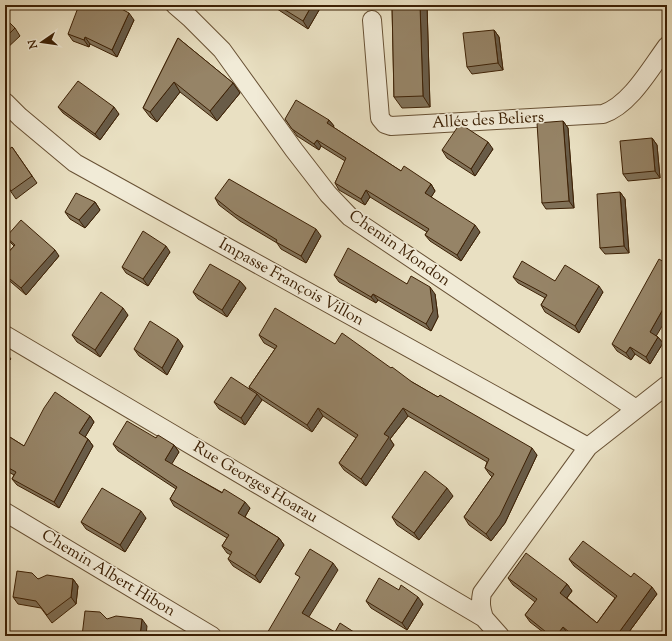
<svg xmlns="http://www.w3.org/2000/svg" width="672" height="641" viewBox="0 0 672 641" font-family="'Sorts Mill Goudy',serif">
<rect width="100%" height="100%" fill="#e9e0c2"/>
<filter id="stains"><feTurbulence type="fractalNoise" baseFrequency=".005" numOctaves="4"/><feColorMatrix values="0 0 0 0 .2 0 0 0 0 .09 0 0 0 0 .02 0 0 0 .5 -.17"/></filter>
<radialGradient id="worn" r=".72"><stop offset=".6" stop-color="#630" stop-opacity="0"/><stop offset="1" stop-color="#630" stop-opacity=".3"/></radialGradient>
<g fill="none" stroke-linecap="round" stroke-linejoin="round">
<defs>
<path id="minor" d="M175,5L190,18L222,50L294,150L328,194L350,217L636,409
M372,20L380,118L385,124L391,126L603,114C630,105 650,69 667,46
M5,102L20,117L75,163L588,447
M5,335L484,618L500,636
M5,512L212,636
M484,618C481,609 480,603 482,593L588,447L667,385"/>
</defs>
<use href="#minor" stroke="#685134" stroke-width="20"/>
<use href="#minor" stroke="#f1ebd7" stroke-width="18"/>
</g>
<path fill="#817259" stroke="#3d2105" d="M271,5H322L308,29Z
M392,5H427L430,107L402,108L394,97Z
M5,18L15,28L20,36L5,50Z
M134,20L117,57L90,44L89,47L73,41L68,34Z
M494,30L499,37L503,70L472,74L467,67Z
M178,38L233,83L240,93L217,121L180,92L157,122L150,117L143,108Z
M58,107L119,114L100,140L63,113Z
M285,119L329,120L334,126L333,127L401,171L431,184L435,191L431,197L480,232L461,261L430,241L425,235L427,232L370,197L365,205L339,190L335,183L345,161L321,146L319,150L297,136Z
M563,121L568,128L574,208L546,209L542,203Z
M652,138L657,145L660,178L628,181L623,174Z
M12,147L37,183L16,199L5,183Z
M493,149L475,176L447,158L442,150Z
M620,192L625,199L629,253L605,254L600,248Z
M215,198L321,236L306,263L281,249L277,243L240,221L219,205Z
M95,202L100,210L85,228L70,219L65,212Z
M6,237L59,256L26,295L5,277V262L6,261L5,258V256L14,246L11,243Z
M170,252L148,286L126,273L122,267Z
M334,275L407,284L435,294L438,317L431,331L378,300L376,303L339,282Z
M513,277L555,281L603,292L579,333L545,312L541,305L545,298L518,283Z
M240,281L246,288L227,317L198,299L193,292Z
M128,315L100,357L77,342L72,335Z
M259,335L335,344L412,382L537,455L505,523L491,541L469,525L464,517L492,477L490,475L485,468L487,462L408,416L390,439L394,445L366,486L344,470L339,463L356,438L323,416L312,432L261,399L262,400L245,425L219,409L214,402L250,389L249,387L275,349L264,343Z
M657,336L663,343L650,364L635,354L631,360L617,351L612,344Z
M183,346L167,375L139,356L134,349Z
M90,416L94,422L85,437L88,439L93,446L59,508L17,485L12,479L14,475L5,470V434L24,446Z
M156,438L174,445L179,452L171,464L250,508L245,517L279,538L284,545L260,583L233,566L228,559L231,555L227,553L222,546L227,538L174,506L170,499L176,489L118,451L113,444Z
M453,496L419,540L397,525L392,517Z
M146,518L125,552L86,529L81,522Z
M569,559L631,577L657,594L626,636H570L568,634L566,636H548L530,622L525,615L535,602L513,585L508,578L567,584L572,591L567,598L597,623L615,598L574,566Z
M38,579H73L78,586L76,604L52,623L41,608L18,604L13,597Z
M399,590L423,604L407,630L371,608L366,601Z"/>
<path fill="#695c48" stroke="#3d2105" d="M312,5H322L308,29L303,21Z
M420,5H427L430,107L423,96Z
M129,13L134,20L117,57L112,50Z
M494,30L499,37L503,70L498,63Z
M85,37L90,44L89,47L84,40Z
M174,82L180,92L157,122L150,112Z
M233,83L240,93L217,121L210,111Z
M114,107L119,114L100,140L95,134Z
M329,120L334,126L332,130L327,123Z
M563,121L568,128L574,208L569,201Z
M652,138L657,145L660,178L655,171Z
M317,140L321,146L319,150L314,144Z
M488,142L493,149L475,176L471,169Z
M431,184L435,191L430,199L425,193Z
M366,190L370,197L365,205L361,199Z
M620,192L625,199L629,253L624,246Z
M95,202L100,210L85,228L79,220Z
M475,225L480,232L461,261L457,255Z
M316,229L321,236L306,263L301,256Z
M166,246L170,252L148,286L143,279Z
M55,250L59,256L26,295L21,288Z
M240,281L246,288L227,317L222,310Z
M599,286L603,292L579,333L575,326Z
M430,287L435,294L438,317L431,331L426,324Z
M373,294L378,300L376,303L371,297Z
M667,302V318L655,338L650,332Z
M123,308L128,315L100,357L95,350Z
M658,337L663,343L650,364L646,357Z
M178,339L183,346L167,375L162,368Z
M630,347L635,354L631,360L626,353Z
M5,351L11,359L5,365Z
M257,394L262,400L245,425L241,418Z
M318,408L323,416L312,432L307,425Z
M403,408L408,416L390,439L394,445L366,486L361,479L384,434Z
M90,416L94,422L84,439L79,433Z
M88,439L93,446L59,508L54,502Z
M174,445L179,452L170,467L165,460Z
M532,448L537,455L505,523L491,541L486,534Z
M447,488L453,496L419,540L414,533Z
M245,502L250,508L243,520L238,513Z
M141,511L146,518L125,552L120,545Z
M279,538L284,545L260,583L255,576Z
M333,563L338,570L307,620L302,613Z
M73,579L78,586L76,604L71,597Z
M567,584L572,591L565,600L560,593Z
M652,587L657,594L626,636H623L620,631Z
M418,597L423,604L407,630L402,623Z
M142,619L147,626L146,636H140Z
M563,627L568,634L566,636H556Z"/>
<path fill="#968467" stroke="#3d2105" d="M79,5H114L129,13L112,50L85,37L84,40L68,34Z
M277,5H312L303,21Z
M392,5H420L423,96L394,97Z
M5,18L15,28L5,38Z
M494,30L498,63L467,67L463,33Z
M178,38L233,83L210,111L174,82L150,112L143,108Z
M78,81L114,107L95,134L58,107Z
M296,100L329,120L327,123L401,171L404,166L431,184L425,193L475,225L457,255L425,235L429,229L366,190L361,199L335,183L346,158L317,140L314,144L292,129L285,119Z
M563,121L569,201L542,203L537,123Z
M459,125H462L488,142L471,169L442,150Z
M652,138L655,171L623,174L620,141Z
M12,147L32,176L11,191L5,183V152Z
M229,179L316,229L301,256L276,242L277,240L235,214L215,198Z
M620,192L624,246L600,248L597,194Z
M76,193L95,202L79,220L65,212Z
M21,220L55,250L21,288L5,275V262L7,260L5,258V256L15,245L6,237Z
M143,231L166,246L143,279L122,267Z
M348,248L407,284L411,276L430,287L433,311L426,324L373,294L371,297L334,275Z
M659,259L667,264V302L650,332L658,337L646,357L630,347L626,353L612,344Z
M522,261L555,281L565,265L599,286L575,326L541,305L547,295L513,277Z
M210,264L240,281L222,310L193,292Z
M101,292L123,308L95,350L72,335Z
M275,308L335,344L342,333L391,368L392,367L412,382L438,397L440,395L532,448L500,515L486,534L464,517L494,474L485,468L489,459L403,408L384,434L389,437L361,479L339,463L358,435L318,408L307,425L249,387L277,346L259,335Z
M150,321L178,339L162,368L134,349Z
M231,377L257,394L241,418L214,402Z
M55,392L90,416L79,433L88,439L54,502L12,479L16,472L5,466V434L24,446L44,408Z
M127,421L156,438L158,435L174,445L165,460L222,493L224,489L245,502L238,513L279,538L255,576L228,559L232,552L222,546L229,535L170,499L177,487L113,444Z
M425,471L447,488L414,533L392,517Z
M102,488L141,511L120,545L81,522Z
M583,541L631,577L634,573L652,587L620,631L626,636H574L563,627L556,636H551L525,615L537,599L508,578L526,553L567,584L560,593L597,623L617,596L569,559Z
M310,549L333,563L302,613L335,632L340,623L360,636H267L266,635L300,577L295,574Z
M17,571L32,573L38,579L47,575L73,579L71,597L47,615L36,601L13,597Z
M379,578L399,590L401,585L418,597L402,623L366,601Z
M85,611L100,612L107,619L116,616L142,619L140,636H82Z
M667,631V636H663Z"/>
<g text-anchor="middle" dominant-baseline="central" stroke-width="3.5" stroke-linejoin="round" paint-order="stroke">
<g font-size="16" fill="#3d2105" stroke="#f1ebd7">
<text transform="translate(488 121) rotate(-3)">Allée des Beliers</text>
<text transform="translate(399 249) rotate(35)">Chemin Mondon</text>
<text transform="translate(291 283) rotate(29)">Impasse François Villon</text>
<text transform="translate(255 483) rotate(31)">Rue Georges Hoarau</text>
<text transform="translate(108 574) rotate(31)">Chemin Albert Hibon</text>
</g>
</g>
<rect width="672" height="641" fill="none" stroke="#e9e0c2" stroke-width="20"/>
<rect x="6" y="6" width="660" height="629" fill="none" stroke="#3d2105" stroke-width="2"/>
<rect x="10" y="10" width="652" height="621" fill="none" stroke="#3d2105"/>
<g transform="translate(42 42) rotate(257)" stroke="#f1ebd7" stroke-width="3" paint-order="stroke">
<path d="M0-3L7 15L0 10L-7 15Z" fill="#3d2105"/>
<text y="-6" font-size="11" font-weight="bold" text-anchor="middle" fill="#3d2105">N</text>
</g>
<rect width="100%" height="100%" filter="url(#stains)"/>
<rect width="100%" height="100%" fill="url(#worn)"/>
</svg>
